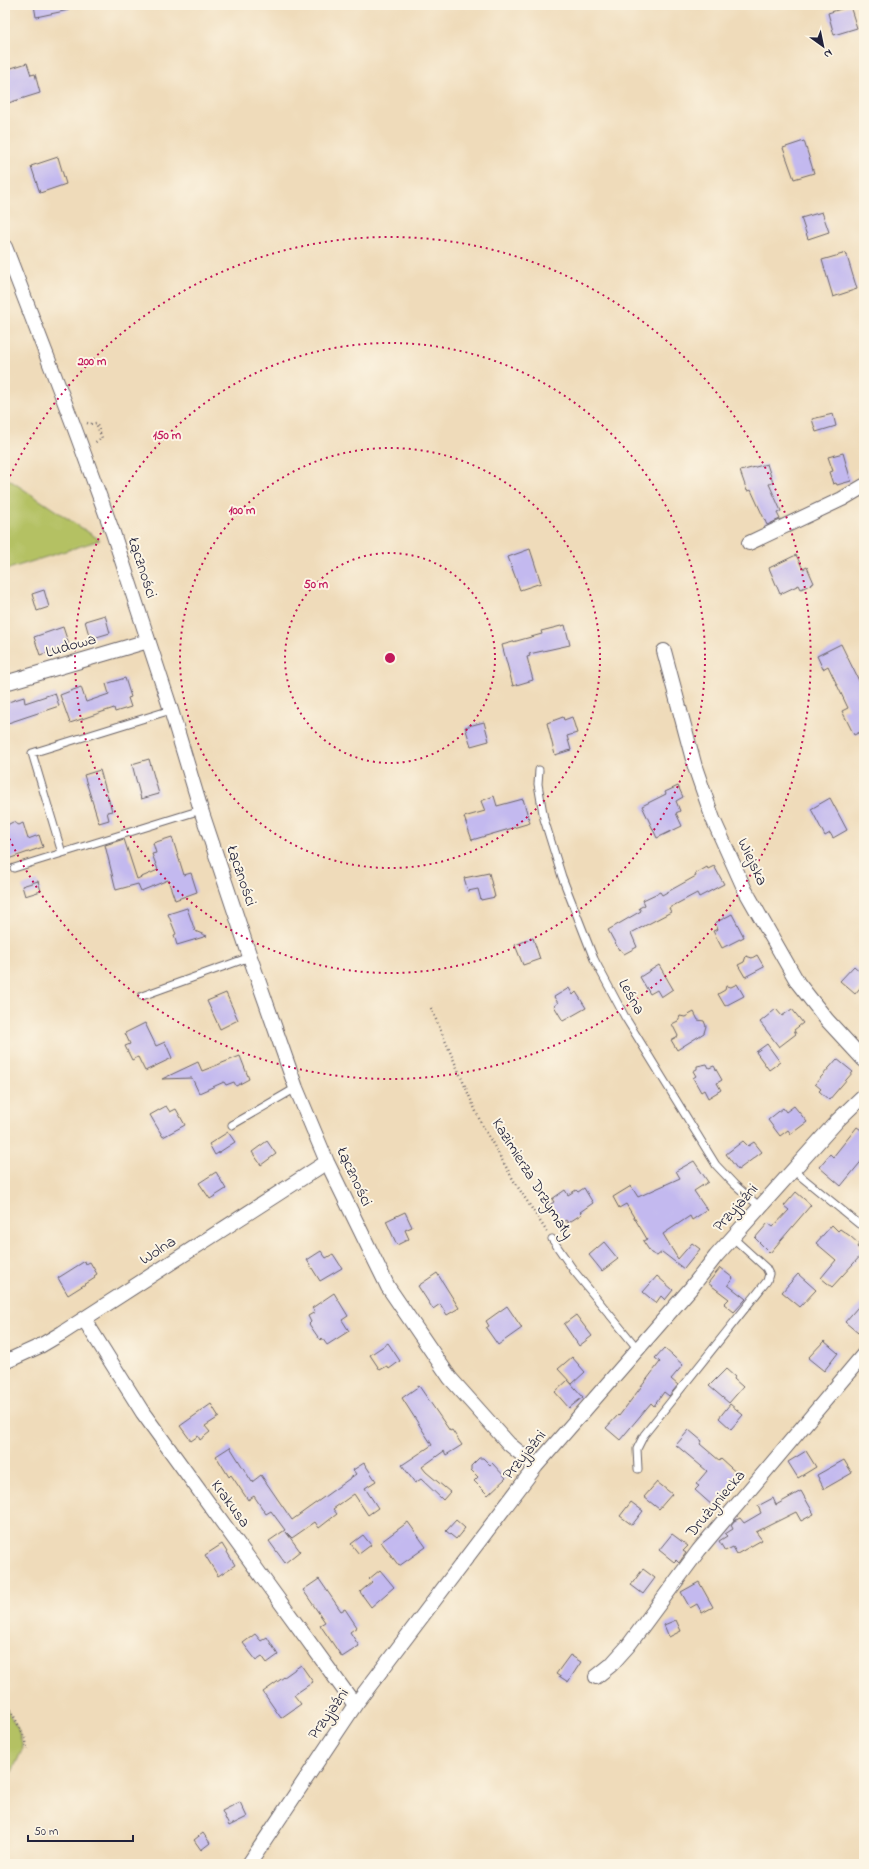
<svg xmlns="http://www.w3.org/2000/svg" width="869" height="1869" viewBox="0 0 869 1869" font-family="'Indie Flower',sans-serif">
<rect width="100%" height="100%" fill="#fcf5e5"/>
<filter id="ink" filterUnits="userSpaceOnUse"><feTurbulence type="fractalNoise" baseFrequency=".025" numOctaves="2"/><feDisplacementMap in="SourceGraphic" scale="8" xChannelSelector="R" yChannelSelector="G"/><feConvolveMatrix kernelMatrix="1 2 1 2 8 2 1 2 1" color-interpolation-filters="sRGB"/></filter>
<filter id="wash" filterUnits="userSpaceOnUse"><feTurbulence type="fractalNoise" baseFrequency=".012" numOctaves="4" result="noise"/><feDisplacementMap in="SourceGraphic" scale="16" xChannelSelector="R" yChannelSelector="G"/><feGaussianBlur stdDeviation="0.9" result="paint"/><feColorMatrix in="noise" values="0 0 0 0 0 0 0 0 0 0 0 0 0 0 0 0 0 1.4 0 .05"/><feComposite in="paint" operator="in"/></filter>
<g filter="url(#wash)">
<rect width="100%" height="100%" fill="#efdbba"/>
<path fill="#b4c163" stroke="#6b724f" d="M5,477L100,540L5,570Z
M5,1707L18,1729L23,1748L5,1787Z"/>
<g id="blocks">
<path fill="#c3b9ef" d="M34,5H68L69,10L36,17Z
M850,6L857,28L834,35L828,13Z
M27,63L31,75L35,74L40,93L5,104V70Z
M804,141L814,173L794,179L783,148Z
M58,157L66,184L40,193L31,166Z
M822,212L829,232L808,239L801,218Z
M846,253L857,289L833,297L822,260Z
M833,414L836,426L816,432L812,419Z
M843,453L851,481L837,485L836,483L833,484L829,472L833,471L828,457Z
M767,464L773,483L769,484L781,511L777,513L780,519L767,525L751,490L747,491L740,471Z
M530,549L541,583L520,590L508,557Z
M796,555L803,569L807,567L814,583L801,589L799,585L780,594L769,568Z
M44,590L49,607L37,611L32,594Z
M105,615L110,633L90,639L85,621Z
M565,625L570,645L529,654L530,656L527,657L533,680L513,686L502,645L542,634L541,631Z
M63,627L69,645L40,655L34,637Z
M841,644L864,691V730L854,735L842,711L848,708L828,666L823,669L817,656Z
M125,678L131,697L128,698L131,707L115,712L114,708L70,723L60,695L81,687L86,702L109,694L106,684Z
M55,693L59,706L8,723L5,714V703L24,697L25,703Z
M563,717L564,720L572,717L577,733L567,736L571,750L555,755L547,723Z
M484,722L489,741L471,746L465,727Z
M149,759L159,794L141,799L132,764Z
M100,770L112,811L107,812L109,820L99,823L84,775Z
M678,786L683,797L676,801L680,811L676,813L682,826L657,838L642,806L666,794L665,792Z
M494,796L497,806L523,799L530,823L472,840L464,817L485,811L481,801Z
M830,798L847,830L833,838L830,833L825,836L811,809Z
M13,822L19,825L23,823L28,839L39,835L43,847L8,859L5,851V829L9,824Z
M172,837L184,875L191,873L197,892L175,900L168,880L141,891L138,884L116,890L105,845L124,839L137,879L158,870L152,854L156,853L153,843Z
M714,866L724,884L699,897L697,893L669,908L671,912L631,933L637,947L624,954L620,949L619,950L608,930L641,911L639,908L645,905L643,900L660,892L662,895L696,876L695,874L707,867L708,869Z
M489,873L495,897L481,900L478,889L468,891L464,878Z
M38,881L41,891L25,896L22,886Z
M187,908L195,931L207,936L177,945L174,935L176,934L168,914Z
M732,914L744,937L722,948L713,931L718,929L715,923Z
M533,938L540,959L523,965L515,945Z
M757,955L764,967L745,977L738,965L744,962L746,956L752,958Z
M659,965L673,989L661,997L657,990L650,994L640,977Z
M854,966L864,975V983L855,994L840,981Z
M737,984L744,996L725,1006L718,994L725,990L726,986L731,987Z
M569,988L573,995L576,992L586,1008L563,1021L554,1006L558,1003L554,997Z
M226,993L238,1020L220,1029L207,1001Z
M776,1009L782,1016L792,1009L803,1023L794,1030L796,1034L779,1047L760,1022Z
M694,1012L698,1020L704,1021L706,1026L704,1033L677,1050L671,1040L678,1036L672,1024L678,1021L680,1016L685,1017Z
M145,1023L156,1046L165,1042L172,1058L145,1071L138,1057L132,1060L125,1046L130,1044L125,1033Z
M767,1044L780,1062L769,1070L756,1052Z
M240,1056L249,1079L236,1086L234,1082L226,1085L224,1082L199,1093L192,1078L162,1079L198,1062L202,1071Z
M837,1059L853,1072L829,1100L819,1091L821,1089L815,1084Z
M707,1064L709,1068L714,1066L722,1080L717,1083L721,1090L708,1098L704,1090L701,1092L693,1078L696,1076L693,1071L697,1069V1066Z
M166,1106L170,1112L176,1109L185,1125L163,1137L150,1115Z
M794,1106L807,1122L791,1134L788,1130L780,1136L768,1120L783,1108L786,1112Z
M857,1127L864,1132V1158L841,1186L819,1167L830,1154L833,1157Z
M228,1132L235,1142L215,1155L209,1144Z
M267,1141L276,1154L261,1165L252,1152Z
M743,1141L748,1146L754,1142L762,1152L738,1170L726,1154Z
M694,1161L708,1182L694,1191L707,1210L692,1220L690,1216L663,1234L678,1259L692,1243L700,1249L684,1269L662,1252L657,1256L651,1253L643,1241L647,1239L626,1204L619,1208L613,1197L631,1186L638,1197L680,1178L676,1171Z
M216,1172L226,1189L210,1199L199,1183Z
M584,1188L593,1203L580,1212L582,1214L568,1223L566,1220L560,1224L548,1206L554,1202L552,1199L565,1190L568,1195L576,1190L578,1192Z
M796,1192L811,1205L770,1253L755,1238L768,1223L773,1227L789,1210L784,1206Z
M405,1212L412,1227L405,1230L409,1239L397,1245L386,1221Z
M832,1225L838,1231L840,1229L850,1236L859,1244L857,1247L864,1252L832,1287L821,1278L836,1260L816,1243Z
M604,1242L618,1259L602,1271L589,1255Z
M321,1251L326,1258L333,1254L342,1268L320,1281L307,1260Z
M85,1261L86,1264L90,1262L97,1274L94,1276L95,1278L68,1295L58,1278Z
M720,1268L733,1278L728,1285L746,1299L734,1312L724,1304L729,1299L708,1283Z
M437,1273L459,1308L447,1315L440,1304L433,1309L418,1286Z
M798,1274L816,1290L800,1307L782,1292Z
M657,1276L673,1290L665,1300L661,1296L656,1303L643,1292Z
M334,1293L348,1316L342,1320L349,1331L327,1345L322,1338L320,1340L309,1324L311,1322L308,1316L315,1312L312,1308Z
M864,1300V1326L858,1333L845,1322Z
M507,1306L522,1328L498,1345L486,1328L489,1326L486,1321Z
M576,1315L592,1336L579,1346L564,1324Z
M824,1341L838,1353L824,1371L808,1358Z
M388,1343L400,1361L389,1369L387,1366L380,1370L370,1355Z
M664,1348L683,1365L671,1379L678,1385L669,1396L664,1392L654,1406L651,1403L620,1440L606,1428L618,1415L619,1416L660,1362L655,1358Z
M572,1357L585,1372L572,1384L558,1369Z
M726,1369L735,1377L734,1379L743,1387L729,1403L709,1386Z
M568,1380L583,1397L569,1408L555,1392Z
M419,1386L450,1431L452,1430L462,1445L446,1455L444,1451L422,1467L426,1472L450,1492L443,1500L421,1479L415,1483L402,1465L432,1445L402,1398Z
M211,1404L219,1417L205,1426L210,1432L200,1440L198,1436L191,1441L180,1426Z
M730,1404L743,1415L731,1429L719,1418Z
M689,1430L702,1441L700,1444L720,1461L721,1459L739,1475L713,1506L695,1490L699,1486L696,1484L707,1471L676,1445Z
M230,1447L252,1482L261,1475L292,1520L356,1474L353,1470L364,1463L376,1481L365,1488L378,1508L368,1515L354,1494L333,1509L337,1514L319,1528L315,1522L292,1538L286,1532L300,1551L285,1563L269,1541L285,1530L271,1511L266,1514L254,1496L248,1500L231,1475L229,1477L216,1456Z
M806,1451L816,1467L798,1478L788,1462Z
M479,1458H483L490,1465L492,1463L506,1478L488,1495L474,1481L478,1477L471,1470V1466Z
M844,1460L852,1473L824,1489L817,1475Z
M657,1482L672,1494L659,1509L644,1497Z
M801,1491L814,1514L801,1521L796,1512L756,1532L762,1540L737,1554L733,1547L725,1551L719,1541L727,1536L725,1534L733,1529L731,1525L734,1521L740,1518L744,1523L761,1513L758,1506L773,1498L776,1505Z
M631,1502L643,1511L632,1525L620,1516Z
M456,1520L465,1528L456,1539L446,1531Z
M408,1522L426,1547L399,1566L381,1542Z
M672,1534L688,1546L683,1551L686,1553L679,1563L676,1560L674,1562L659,1550Z
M363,1535L371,1545L359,1554L351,1544Z
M222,1544L235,1565L218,1576L205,1555Z
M643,1569L655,1578L643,1594L631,1585Z
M380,1570L394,1587L371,1607L360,1592L372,1582L369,1579Z
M319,1579L341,1611L345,1609L357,1627L350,1632L359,1646L342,1657L320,1625L325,1622L303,1590Z
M699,1582L713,1607L702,1613L697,1604L690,1608L681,1592Z
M676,1620L681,1631L669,1637L664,1625Z
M255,1634L261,1641L267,1637L278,1655L267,1663L262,1656L256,1660L243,1643Z
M570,1655L581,1662L568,1682L556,1674Z
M301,1665L313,1682L294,1695L301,1704L281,1718L263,1692Z
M240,1802L247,1817L229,1826L222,1811Z
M203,1833L210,1843L201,1850L194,1840Z"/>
</g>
</g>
<g filter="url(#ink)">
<use href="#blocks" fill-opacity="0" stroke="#6a6367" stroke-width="1"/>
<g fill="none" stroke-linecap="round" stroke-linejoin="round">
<defs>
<path id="service" d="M539,770L538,784L544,819L562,877L594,959L625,1017L716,1165L734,1184L760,1207
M62,853L32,753L171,710
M14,868L201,810
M142,996L250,957
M232,1125L296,1088
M793,1170L859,1224
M552,1239L574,1271L637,1348
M638,1469L637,1449L644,1435L767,1281L769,1274L766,1268L732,1237"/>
<path id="minor" d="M5,247L73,424L113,533L171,710L201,810L250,957L296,1088L327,1162L388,1287L450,1378L509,1444L536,1466
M749,543L842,499L864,486
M664,651L695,767L713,819L745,890L798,983L827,1020L864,1060
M5,683L148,641
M84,1319L143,1413L355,1705
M5,1362L40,1346L62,1333L327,1162
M596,1677L611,1665L628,1646L699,1550L864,1354
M249,1864L355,1705L536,1466L691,1288L716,1256L838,1120L864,1095"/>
</defs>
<use href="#service" stroke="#6a6367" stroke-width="9"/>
<use href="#minor" stroke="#6a6367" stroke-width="16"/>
<path stroke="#6a6367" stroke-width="2.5" stroke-dasharray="1 3" stroke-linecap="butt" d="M87,423L90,424L96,423L102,438L94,443
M431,1008L481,1123L514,1181L547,1232
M5,1699L26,1740L27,1750"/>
<use href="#service" stroke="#fff" stroke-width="7"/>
<use href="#minor" stroke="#fff" stroke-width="14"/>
</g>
</g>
<g fill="none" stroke="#c2185b" stroke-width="2" stroke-dasharray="2 4">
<circle cx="390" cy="658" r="105"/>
<circle cx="390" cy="658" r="210"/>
<circle cx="390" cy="658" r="315"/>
<path d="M5 487A421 421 0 1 1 5 829"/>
</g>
<g text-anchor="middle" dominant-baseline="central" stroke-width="4" stroke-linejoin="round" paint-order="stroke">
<g font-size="16" fill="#22223b" stroke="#fcf5e5">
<text transform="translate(142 568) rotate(72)">Łączności</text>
<text transform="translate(71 646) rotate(-16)">Ludowa</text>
<text transform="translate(752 862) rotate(65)">Wiejska</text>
<text transform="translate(241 876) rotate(71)">Łączności</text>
<text transform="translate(631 997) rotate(61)">Leśna</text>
<text transform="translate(354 1177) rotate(65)">Łączności</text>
<text transform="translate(532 1179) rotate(58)">Kazimierza Drzymały</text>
<text transform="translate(736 1208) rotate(-48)">Przyjaźni</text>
<text transform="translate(158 1251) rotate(-33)">Wolna</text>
<text transform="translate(525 1455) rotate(-51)">Przyjaźni</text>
<text transform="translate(230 1504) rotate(54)">Krakusa</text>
<text transform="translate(716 1504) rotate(-50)">Drużyniecka</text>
<text transform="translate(329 1714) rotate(-55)">Przyjaźni</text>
</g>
</g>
<circle cx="390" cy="658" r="6" fill="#c2185b" stroke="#fcf5e5" stroke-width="2"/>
<g font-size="12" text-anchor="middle" font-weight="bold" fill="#c2185b" stroke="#fcf5e5" stroke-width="4" stroke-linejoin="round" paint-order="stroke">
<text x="92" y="365">200 m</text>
<text x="167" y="439">150 m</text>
<text x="242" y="514">100 m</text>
<text x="316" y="588">50 m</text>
</g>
<rect width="869" height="1869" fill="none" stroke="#fcf5e5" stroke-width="20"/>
<g transform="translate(823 46) rotate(147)" stroke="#fcf5e5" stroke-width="3" paint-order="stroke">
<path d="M0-3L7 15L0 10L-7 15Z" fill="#22223b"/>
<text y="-6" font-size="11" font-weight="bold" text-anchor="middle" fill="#22223b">N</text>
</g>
<path d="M28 1835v6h105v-6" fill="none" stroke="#22223b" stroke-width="2"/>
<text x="34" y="1835" font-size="12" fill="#22223b" stroke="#fcf5e5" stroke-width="3" paint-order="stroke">50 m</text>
</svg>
